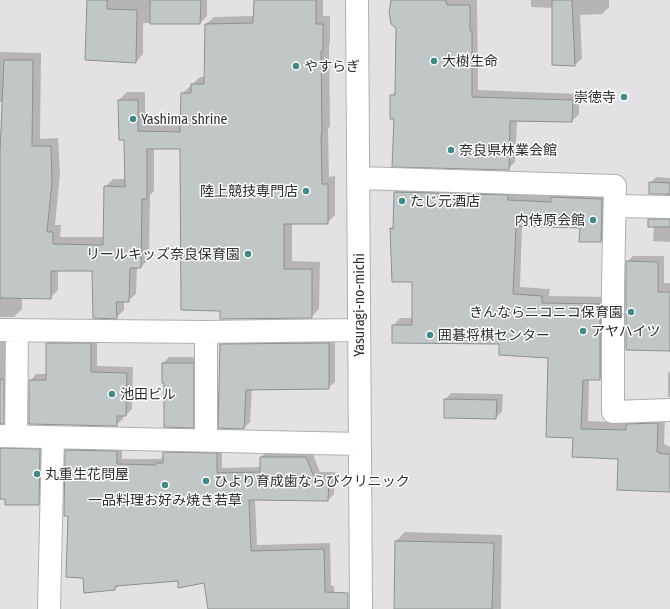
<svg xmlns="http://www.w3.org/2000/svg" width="670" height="609" viewBox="0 0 670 609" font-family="'Fira Sans Condensed','Noto Sans JP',sans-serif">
<rect width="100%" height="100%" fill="#e4e1e4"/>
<path fill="#0003" d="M88,0H207V16L200,23H143V54L136,62Z
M255,0H323V16H330V42L329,44L330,127L328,128L329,177L335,176V215L327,223H292V261L320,262L319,309L311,317L221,310L181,148H154V191L150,195L149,259L141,267H137L136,294L128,301H124V310L116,318L93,270H58V290L50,298L22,297V309L14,317H0V144L3,102H0V52L41,53L40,139L58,138L60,173L55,225H61L60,237H104L105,187L113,179H126L125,139L119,100L127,92H145V124H181L182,94L200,77H205L206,24L214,17L254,16Z
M390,0H477L478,90L579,94V114L572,121L517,120L515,162L508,169L395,118L391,96L396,91L397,28L390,12Z
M531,0H609V7L602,14L580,15L582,58L575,65L553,8L531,7Z
M656,177L670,178V195L650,193V183Z
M403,184L609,192V233L601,241L581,227L522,225L520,287L550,289L549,296L608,297V371L600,379H589L588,421L629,423L635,417L665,416L664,444L670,447V491L619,458L574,437L549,357L500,343L393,326L400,318H413V281L391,229L394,226L395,192Z
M670,213V242L653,241L654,226L649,220L655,214Z
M633,256H664V283H670V350L627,262Z
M0,332L12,335L11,415L3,423H0Z
M54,337H97V366L133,367L132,409L126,415H123V419L116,425L30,381L36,374H47V343Z
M335,337V382L328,388L252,389L250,422L244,428L221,345L227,338Z
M169,357H199V420L193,427L165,382L163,363Z
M670,371V397H668V373Z
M451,393L503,394L502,411L496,418L445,400Z
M0,438L48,442L46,496L39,504L0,498Z
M72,444L122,445V459H161L170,446L222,448V468L261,467V457L267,451L312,452L320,472H335L334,494L328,500H255L257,545L330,543L331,586H334L335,609H209L205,582L179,580L119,585L115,589L84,577L69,515L66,450Z
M405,532L502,535L501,609H394L396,541Z"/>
<path fill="#c1c6c6" stroke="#8c9190" d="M87,0H107V9L137,10L136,63L85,60Z
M150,0H201L200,24H150Z
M254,0H316V24H323V51H321L322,135H321L322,184H328V224H284V269H312V318L220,319V311L181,310L180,149H147V199H142L141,268H130L129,302H116L117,319L93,318L92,271H51V299L0,298V151L4,60H33L32,146H51L52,182L47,232H53V244L103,245L104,186L125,187L124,140H119L118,100H138V131L180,132L181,93H191V84H204L205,24L253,23Z
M391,0H445L447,5H470V31H472V97L573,100L572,122L510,121L509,170L392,167L394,119H390V95H395L396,28L391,24L389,12Z
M552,0H572L575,66L552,65Z
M649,182L670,183V194H649Z
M394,192L508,195V200L551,202V197L602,199L601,242H579L580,228L516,226L513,294L542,296V303L600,304V380H583L581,429L626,430V424L658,423L657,452H660V454H670V492L617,490L618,459L572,457L573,438L546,437L548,358L499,355V344L392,343V325H412V282H392L390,228L393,229Z
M648,219H670V227H648Z
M626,261L658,262V292H670V351L626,350Z
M46,343H91V372L127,373L126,416H117V426L29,424V380H46Z
M329,343V389L246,390L244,429L218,428L220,344Z
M162,363H194V428L164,427V383H162Z
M0,379L4,380V424H0Z
M444,399L497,400L496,419L444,418Z
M0,448L40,449L39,505H5V499H0Z
M65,450L117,451V464L156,465V463H163V452L217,453V473L260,472V457H306L314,477H329L328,501L249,500L251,551L324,549L325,592L348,593V609H208L204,583L178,588V581L116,586L115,590L84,593L83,578L66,577L68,516H64Z
M395,541L494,543L492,609H394Z"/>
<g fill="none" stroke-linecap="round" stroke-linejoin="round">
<defs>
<path id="minor" d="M357,0L361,609
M359,178L615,186L613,286V412L670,410
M615,206L670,207
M0,330L206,332L358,330
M206,332V440
M0,436L360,444
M16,436L17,330
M49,609L53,437"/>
</defs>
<use href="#minor" stroke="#b2afb2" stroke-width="24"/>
<use href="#minor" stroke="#fff" stroke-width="22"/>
</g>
<g fill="#428a85" stroke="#fff" stroke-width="1.5">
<circle cx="434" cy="61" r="4"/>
<circle cx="296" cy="66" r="4"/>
<circle cx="624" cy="97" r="4"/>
<circle cx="133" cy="119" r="4"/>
<circle cx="451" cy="150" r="4"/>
<circle cx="306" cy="191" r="4"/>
<circle cx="402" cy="201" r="4"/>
<circle cx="593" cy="220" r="4"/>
<circle cx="248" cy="254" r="4"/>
<circle cx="631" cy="312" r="4"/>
<circle cx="583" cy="331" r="4"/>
<circle cx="430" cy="335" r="4"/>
<circle cx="112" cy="394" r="4"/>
<circle cx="37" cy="474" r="4"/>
<circle cx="206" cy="481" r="4"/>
<circle cx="165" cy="485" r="4"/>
</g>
<g text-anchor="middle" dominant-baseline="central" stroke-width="3" stroke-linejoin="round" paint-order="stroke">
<g font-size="14" fill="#2e2d2e" stroke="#fff" text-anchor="start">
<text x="442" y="61">大樹生命</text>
<text x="304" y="66">やすらぎ</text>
<text x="616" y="97" text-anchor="end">崇徳寺</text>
<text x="141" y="119">Yashima shrine</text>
<text x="459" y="150">奈良県林業会館</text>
<text x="298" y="191" text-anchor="end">陸上競技専門店</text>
<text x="410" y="201">たじ元酒店</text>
<text x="585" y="220" text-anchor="end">内侍原会館</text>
<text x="240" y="254" text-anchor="end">リールキッズ奈良保育園</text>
<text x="623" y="312" text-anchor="end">きんならニコニコ保育園</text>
<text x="591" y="331">アヤハイツ</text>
<text x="438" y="335">囲碁将棋センター</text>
<text x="120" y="394">池田ビル</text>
<text x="45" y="474">丸重生花問屋</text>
<text x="214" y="481">ひより育成歯ならびクリニック</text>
<text x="165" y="500" text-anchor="middle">一品料理お好み焼き若草</text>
</g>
<g font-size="14" fill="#2e2d2e" stroke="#fff">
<text transform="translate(359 305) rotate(-90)">Yasuragi-no-michi</text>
</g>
</g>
</svg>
